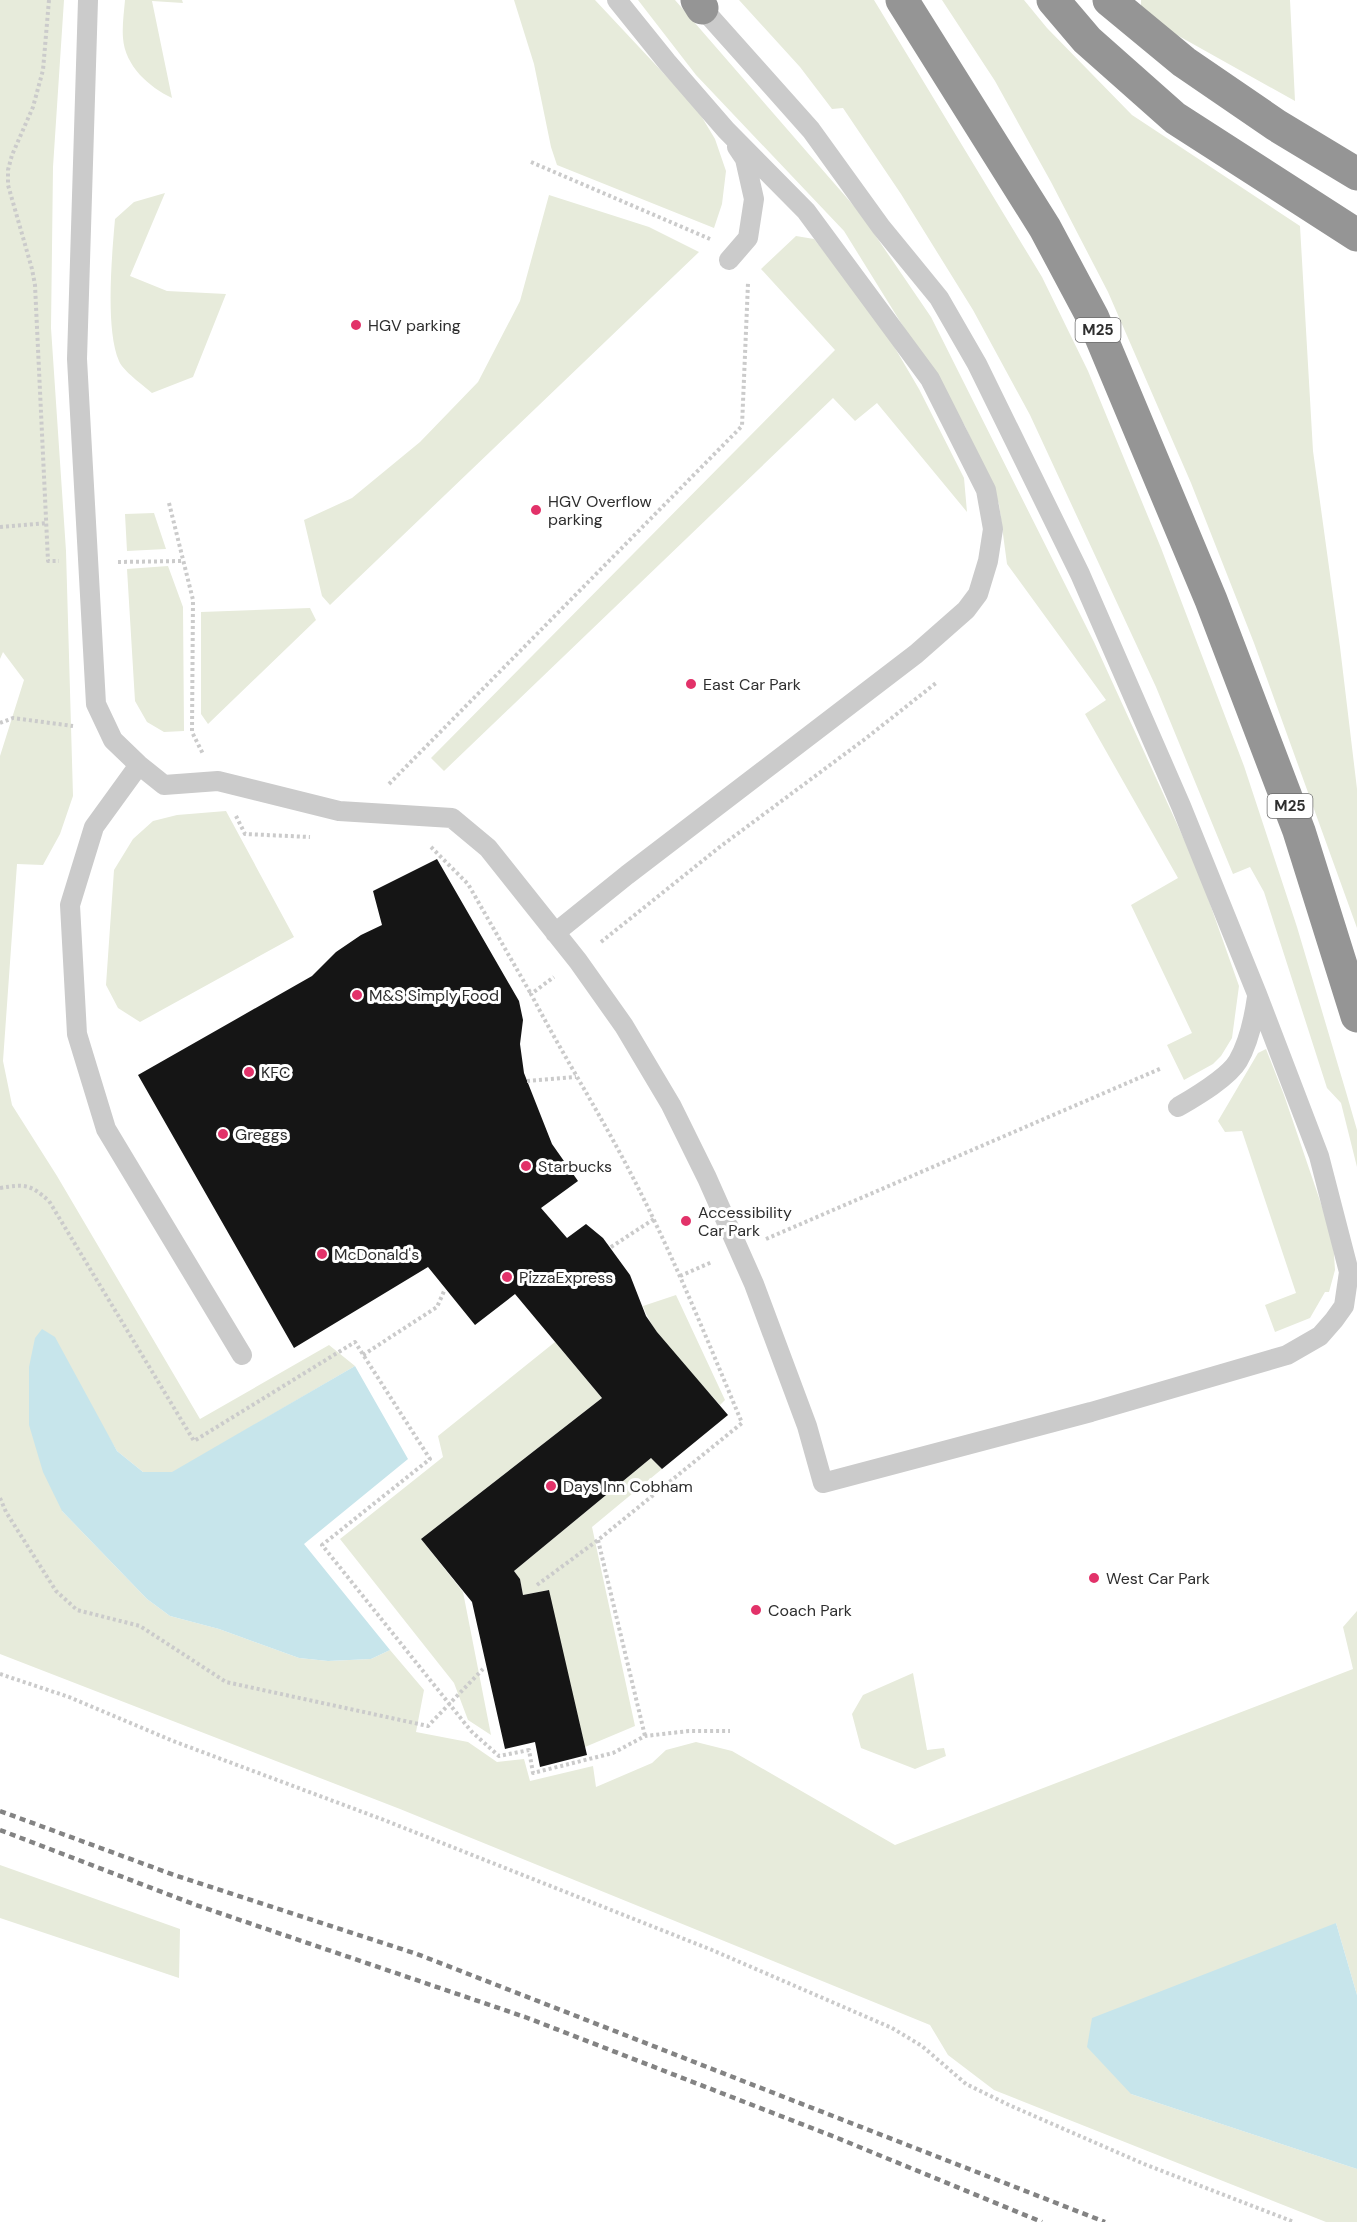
<svg xmlns="http://www.w3.org/2000/svg" width="1357" height="2222" viewBox="0 0 1357 2222" font-family="'DM Sans',sans-serif">
<rect width="100%" height="100%" fill="#fff"/>
<path fill="#e7ebdb" d="M0,0H64L53,167L51,328L66,551L73,796L60,834L43,865L17,864L3,1061L12,1105L57,1176L200,1419L329,1345L355,1366L172,1473L143,1472L117,1451L93,1410L62,1511L147,1599L170,1616L219,1629L299,1658L328,1661L371,1659L390,1650L424,1690L416,1732L468,1742L497,1762L524,1759L530,1781L593,1766L596,1787L652,1763L666,1750L696,1742L732,1751L895,1845L1353,1669L1343,1627L1357,1611V1995L1336,1923L1131,2094L1357,2169V2222H1326L994,2090L948,2055L930,2025L400,1809L0,1654V756L24,680L3,652L0,659Z
M125,0H182L183,3L152,1L172,98C149,87 125,66 123,38C122,26 124,12 125,0Z
M514,0H595L697,109L715,139L726,171L722,204L714,228L557,165L551,147L534,64Z
M638,0H675L860,213L931,317L1094,642L1198,870L1239,986L1232,1038L1221,1056L1213,1064L1184,1080L1167,1045L1192,1033L1131,905L1178,878L1085,714L1106,700L1007,564L999,504L965,426L844,231L696,75Z
M739,0H874L1042,277L1088,371L1161,548L1244,766L1297,927L1346,1092L1357,1130V1167L1341,1103L1327,1088L1264,892L1250,867L1233,874L1156,687L1030,415L973,310L901,194L843,108L832,109L800,67Z
M942,0H1024L1047,28L1132,115L1300,226L1313,451L1340,647L1357,789V928L1254,643L1191,483L1108,292L1051,182L995,81Z
M1141,0H1290L1295,101L1168,30L1141,7Z
M165,193L130,276L167,291L226,294L193,377L152,393C143,385 123,371 119,361C105,329 112,255 115,219L134,202Z
M549,195L649,227L699,252L330,605L322,596L304,520L352,498L420,442L478,382L520,301Z
M796,236L814,239L875,314L919,389L964,478L967,512L877,403L855,421L833,398L444,771L431,758L835,350L761,269Z
M154,513L166,549L127,551L125,514Z
M168,566L183,607L184,731L164,732L147,722L135,701L127,569Z
M310,608L316,620L208,724L201,714V612Z
M226,811L294,937L140,1022L118,1008L106,985L114,870L133,839L153,821L177,815Z
M1266,1049L1284,1095L1333,1239L1335,1270L1329,1292H1325L1310,1318L1275,1332L1265,1305L1296,1293L1242,1131L1225,1132L1218,1121L1258,1053Z
M676,1295L725,1400L720,1405C698,1379 653,1337 643,1306Z
M555,1342L602,1398L421,1539L463,1592L491,1735L468,1720L454,1683L340,1539L443,1457L438,1436Z
M651,1458L662,1469L592,1527L635,1726L585,1747L548,1590L523,1595L520,1579L514,1571Z
M913,1673L927,1750L944,1748L946,1756L915,1769L861,1748L852,1714L863,1695Z
M0,1865L180,1929L179,1978L0,1918Z"/>
<path fill="#c7e5eb" d="M42,1329L55,1337L117,1451L143,1472H172L355,1366L408,1459L304,1544L390,1650L371,1659L328,1661L299,1658L219,1629L170,1616L147,1599L62,1511L43,1472L29,1425V1367L35,1338Z
M1336,1923L1357,1995V2169L1131,2094L1087,2047L1092,2018Z"/>
<path fill="#151515" d="M437,859L519,1001L523,1020L520,1044L524,1073L552,1144L578,1181L541,1208L567,1238L586,1224L603,1238L630,1275L646,1316L657,1332L728,1415L662,1469L651,1458L514,1571L520,1579L523,1595L549,1590L587,1755L540,1767L535,1742L505,1749L472,1602L421,1539L602,1398L515,1294L475,1325L428,1267L294,1348L138,1075L312,976L336,952L361,935L382,925L373,891Z"/>
<g fill="none" stroke-linecap="round" stroke-linejoin="round">
<path stroke="#cbcbcb" stroke-width="4" stroke-dasharray="3 3" stroke-linecap="butt" d="M49,0L43,70L33,107L12,155L8,170V185L32,269L35,285L48,561H59
M531,162L710,239
M169,503L193,600L192,732L203,754
M0,527L47,523
M118,562L183,561
M0,723L13,718L73,726
M389,784L742,426L748,283
M236,816L245,834L310,837
M431,847L468,884L531,994
M601,942L721,846L865,739L936,683
M527,1081L576,1077
M0,1188C25,1184 30,1184 49,1201L194,1441L355,1342L430,1459L322,1545L471,1731L499,1756L529,1750L533,1773L613,1753L645,1736L689,1731H730
M766,1239L1162,1068
M611,1247L654,1219
M680,1276L712,1262
M363,1355L437,1307L445,1289
M0,1498L6,1512L56,1591L77,1610L140,1626L226,1682L428,1726L483,1669
M598,1540L645,1736
M537,1585L598,1540L742,1423C704,1332 667,1240 620,1153C591,1099 559,1048 531,994L554,977
M0,1674L69,1697L173,1741L384,1820L712,1950L892,2028L922,2046L966,2084L1009,2105L1144,2164L1294,2222"/>
<path stroke="#cbcbcb" stroke-width="20" d="M88,0L77,359L96,704L113,740L139,765L164,785L218,781L339,811L452,818L488,848L578,961L624,1026L671,1105L707,1178L754,1284L807,1426L823,1483L1091,1412L1287,1355L1320,1336L1334,1320L1344,1306L1349,1272L1319,1156L1257,994L1181,806L1080,574L977,364L939,298L881,227L811,130L695,0
M729,260L748,238L754,199L745,159L737,147
M139,765L94,827L70,905L77,1034L106,1129L242,1355
M555,933L627,875L916,654L966,610L978,594L988,561L993,529L986,490L930,379L806,211L726,130L667,62L617,0
M1178,1107C1195,1097 1228,1078 1238,1061C1249,1042 1254,1018 1257,997"/>
<path stroke="#959595" stroke-width="33" d="M697,0L702,8
M902,0L1045,228L1093,318L1211,600L1299,831L1357,1016
M1053,0L1087,40L1175,118L1357,235
M1109,0L1184,62L1276,125L1357,174"/>
<path stroke="#838383" stroke-width="4.5" stroke-dasharray="6 4.5" stroke-linecap="butt" d="M0,1811L174,1875L417,1954L1105,2222
M0,1830L196,1905L525,2017L835,2137L1042,2222"/>
</g>
<g fill="#e23269" stroke="#fff" stroke-width="2">
<circle cx="356" cy="325" r="6"/>
<circle cx="536" cy="510" r="6"/>
<circle cx="691" cy="684" r="6"/>
<circle cx="357" cy="995" r="6"/>
<circle cx="249" cy="1072" r="6"/>
<circle cx="223" cy="1134" r="6"/>
<circle cx="526" cy="1166" r="6"/>
<circle cx="686" cy="1221" r="6"/>
<circle cx="322" cy="1254" r="6"/>
<circle cx="507" cy="1277" r="6"/>
<circle cx="551" cy="1486" r="6"/>
<circle cx="1094" cy="1578" r="6"/>
<circle cx="756" cy="1610" r="6"/>
</g>
<g text-anchor="middle" dominant-baseline="central" stroke-width="6" stroke-linejoin="round" paint-order="stroke">
<g fill="#fff" stroke="#6d6d6d" stroke-width="1.5">
<rect x="1075.5" y="318" width="45" height="24" rx="4.5"/>
<rect x="1267.5" y="794" width="45" height="24" rx="4.5"/>
</g>
<g font-size="15" font-weight="bold" fill="#2e2e2e">
<text x="1098" y="330">M25</text>
<text x="1290" y="806">M25</text>
</g>
<g font-size="16" fill="#2e2e2e" stroke="#fff" text-anchor="start">
<text x="368" y="325">HGV parking</text>
<text x="548" y="501">HGV Overflow<tspan x="548" dy="18">parking</tspan></text>
<text x="703" y="684">East Car Park</text>
<text x="369" y="995">M&amp;S Simply Food</text>
<text x="261" y="1072">KFC</text>
<text x="235" y="1134">Greggs</text>
<text x="538" y="1166">Starbucks</text>
<text x="698" y="1212">Accessibility<tspan x="698" dy="18">Car Park</tspan></text>
<text x="334" y="1254">McDonald's</text>
<text x="519" y="1277">PizzaExpress</text>
<text x="563" y="1486">Days Inn Cobham</text>
<text x="1106" y="1578">West Car Park</text>
<text x="768" y="1610">Coach Park</text>
</g>
</g>
</svg>
